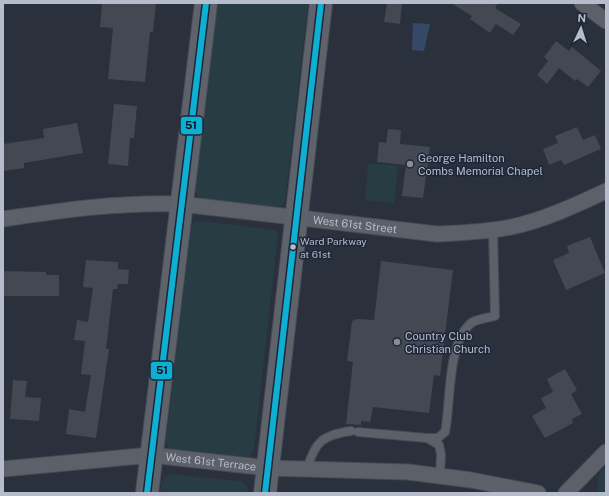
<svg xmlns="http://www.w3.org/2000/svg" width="609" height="496" viewBox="0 0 609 496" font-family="'Public Sans',sans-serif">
<rect width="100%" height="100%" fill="#2b313c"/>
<path fill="#273d43" d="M216,3H308L285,201L282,206L276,208L203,199L197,196L195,188Z
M368,163L398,166L394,203L365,200Z
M200,221L275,230L278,233L254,449L251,455L247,457L172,450L168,446L166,440L191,230L193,223Z
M606,465V493H597L599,475Z
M169,474L238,481C245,482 247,486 248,493H160L163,478Z"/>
<path fill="#364867" d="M413,23L430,24L424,51L412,50Z"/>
<path fill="#434852" d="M102,3H156L153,32H150L145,82L108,79L113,28L100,27Z
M387,3H402L400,24L384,22Z
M451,3H498L495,8L521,24L513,35L496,24L490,33L470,19L472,16Z
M556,41L569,51L572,47L601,71L588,87L577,79L575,81L559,68L547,84L537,75L548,61L544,57Z
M114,104L137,106L134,138H130L128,166L108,164Z
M77,123L83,153L24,163V168L3,171V144L44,138L43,129Z
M577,127L583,140L595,135L601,149L564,165L561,160L549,165L543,149L558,143L555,136Z
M388,129L401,130L400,144L430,147L423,198L402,196L406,165L377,162L379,142L386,143Z
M590,237L605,273L566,290L553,260L569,253L567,246Z
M86,260L118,262V269L129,270L128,284H118L117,289H113L106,349H109L96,438L66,434L69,409L85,412L91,375L81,374L85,341L74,340L77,320L88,322L93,288L83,287Z
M381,261L453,270L440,376L434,375L429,413L373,407L370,422L361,421V425L346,424L353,362L347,361L352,321L357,319L374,320Z
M3,271L46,272V275H59V296H3Z
M565,369L577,390L571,394L582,414L572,419L573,423L545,438L532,416L546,408L541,398L553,392L547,379Z
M13,380L27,381L25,397L41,398L39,421L10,419Z"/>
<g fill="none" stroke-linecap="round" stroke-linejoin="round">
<defs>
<path id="lane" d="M358,432L427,438L439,445L441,454L440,476
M427,438H438L445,432C451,403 447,347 469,325C474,319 488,318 495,316L493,230
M307,469C315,442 322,435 351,431"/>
<g id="street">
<path d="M582,3L606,21"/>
<path id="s1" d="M3,219C64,210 119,202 181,204L437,234C462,233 486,232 511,227C544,220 576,205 606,191"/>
<path id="s2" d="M3,469L151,455L268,468L408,472L471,480L538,493"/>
<path d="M566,493L606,452"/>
</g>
<path id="primary" d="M147,493L206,3
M265,493L321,3"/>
</defs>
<use href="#lane" stroke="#474c54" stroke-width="10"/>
<use href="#street" stroke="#474c54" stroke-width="17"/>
<use href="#primary" stroke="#494e58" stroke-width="24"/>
<use href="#lane" stroke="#5c6069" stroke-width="8"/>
<use href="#street" stroke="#5c6069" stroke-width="15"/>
<use href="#primary" stroke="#5e636b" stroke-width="22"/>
<defs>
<path id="bus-1" d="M147,493L206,3
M265,493L321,3"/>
</defs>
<use href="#bus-1" stroke="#1d2738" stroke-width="9"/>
<use href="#bus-1" stroke="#0dafd3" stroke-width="6"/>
</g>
<g fill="#858c9a" stroke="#1d2738" stroke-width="1.5">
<circle cx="410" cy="164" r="4"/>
<circle cx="397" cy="342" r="4"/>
</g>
<circle fill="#b5bdcd" stroke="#1d2738" stroke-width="1.5" cx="293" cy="247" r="3.5"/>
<g text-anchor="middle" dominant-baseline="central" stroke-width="3" stroke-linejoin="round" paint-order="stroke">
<g font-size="10" fill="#b5bdcd" stroke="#1d2738" text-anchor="start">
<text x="300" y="241">Ward Parkway<tspan x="300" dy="13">at 61st</tspan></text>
</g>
<g font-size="11" fill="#b5bdcd" stroke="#1d2738" text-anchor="start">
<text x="418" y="158">George Hamilton<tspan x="418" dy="13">Combs Memorial Chapel</tspan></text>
<text x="405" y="336">Country Club<tspan x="405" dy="13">Christian Church</tspan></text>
</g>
<g font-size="11" fill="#b5bdcd" stroke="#1d2738">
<text stroke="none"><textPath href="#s1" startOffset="354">West 61st Street</textPath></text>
<text stroke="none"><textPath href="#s2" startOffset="209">West 61st Terrace</textPath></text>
</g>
</g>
<g stroke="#1d2738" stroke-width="1.5">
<rect x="180" y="116" width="23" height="19" rx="4" fill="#0dafd3"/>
<rect x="150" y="361" width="23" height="19" rx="4" fill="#0dafd3"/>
</g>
<g font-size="11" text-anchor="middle" font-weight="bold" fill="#111">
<text x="191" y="129">51</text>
<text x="162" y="374">51</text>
</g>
<rect width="609" height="496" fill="none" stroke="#b5bdcd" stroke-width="8"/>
<g transform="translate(581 28) rotate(4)" stroke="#1d2738" stroke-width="3" paint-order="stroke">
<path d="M0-3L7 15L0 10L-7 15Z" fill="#b5bdcd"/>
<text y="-6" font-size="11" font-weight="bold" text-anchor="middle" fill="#b5bdcd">N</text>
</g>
</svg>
